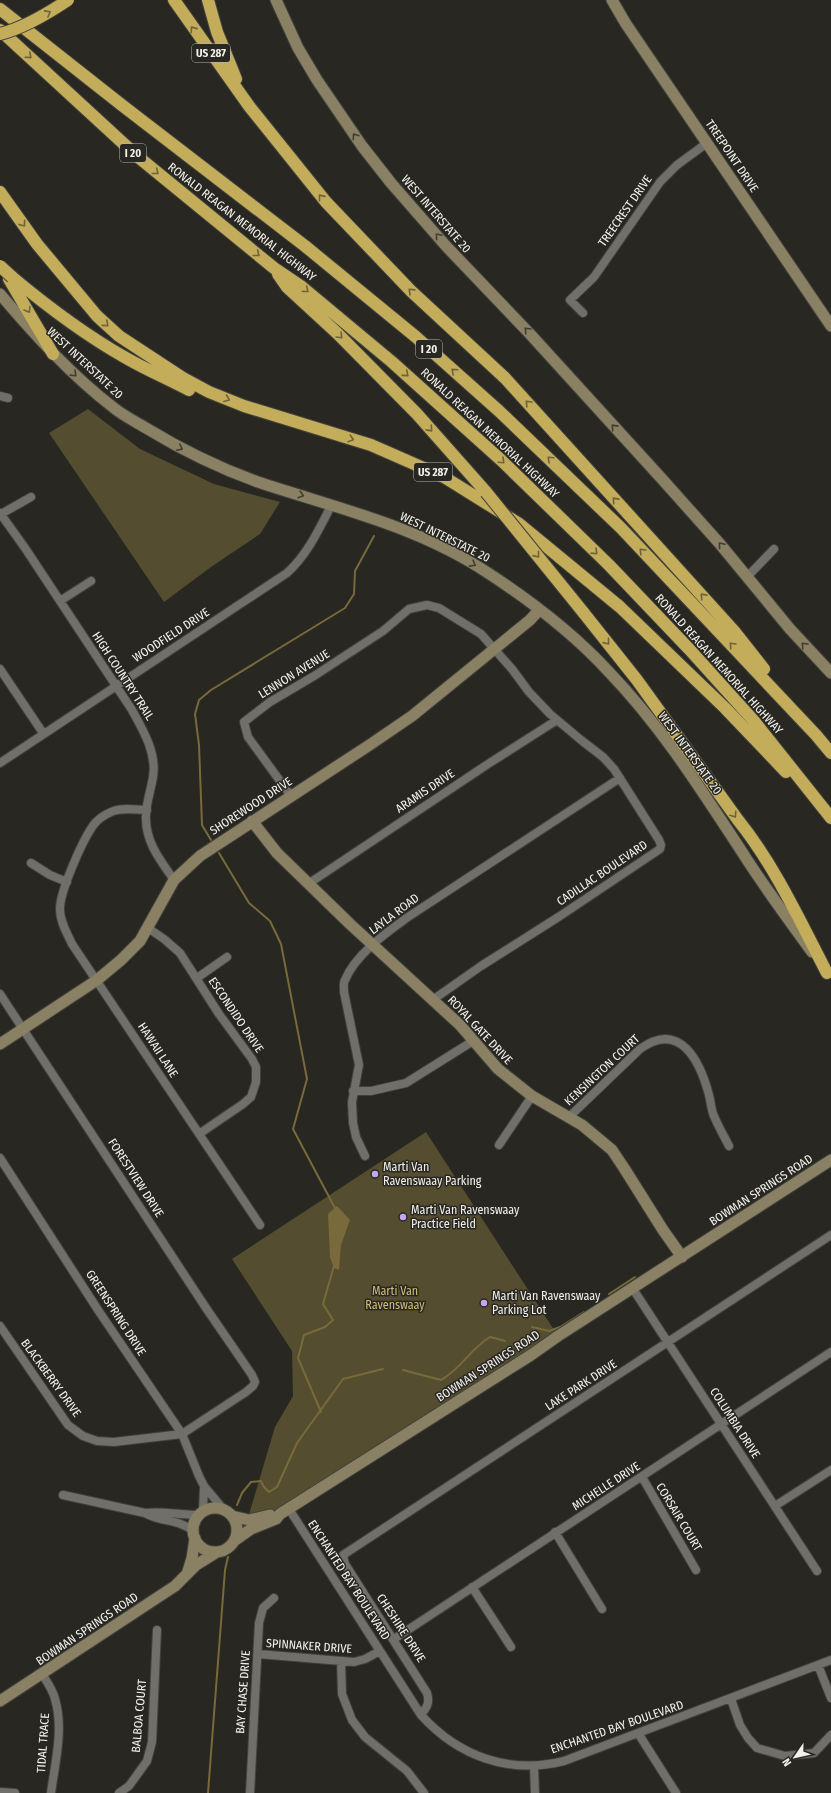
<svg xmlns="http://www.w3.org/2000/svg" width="831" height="1793" viewBox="0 0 831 1793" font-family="'Fira Sans Condensed',sans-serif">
<rect width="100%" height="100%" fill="#282721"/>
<path fill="#554d2f" d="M88,409L140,449L214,484L280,502L260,534L211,567L164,602L49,433Z
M426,1132L558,1336L244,1531L275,1427L293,1396L292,1351L232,1259Z"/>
<path fill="#786a3a" d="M337,1206L350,1220L341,1245L339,1270L334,1268L330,1257L328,1214Z"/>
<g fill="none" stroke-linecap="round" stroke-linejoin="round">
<path stroke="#786a3a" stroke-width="2" d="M211,840L202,825L199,745L195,714L199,700L211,690L345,608L354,594L355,571L374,536
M219,853L249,903L270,921L281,944L307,1079L293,1129L336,1210
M609,1294L635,1277
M532,1327L549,1331L560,1327L584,1312
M403,1370L441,1380C461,1369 471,1348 490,1337L505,1341
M321,1412L298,1358L304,1335L325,1327L333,1320L323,1304L334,1266
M237,1505L242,1493L251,1482L261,1481L264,1487L269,1492L277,1487L297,1443L343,1379L383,1369
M208,1793L225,1570L228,1557"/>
<defs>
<path id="street" d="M583,313L570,300L594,277L660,182L677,165L707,143
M0,396L8,398
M0,513L25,548L132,710C143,730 157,753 153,777C151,790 145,806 146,819C146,843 161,861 174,880
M1,514L31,497
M747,577L774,549
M60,601L91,581
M0,669L43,733
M0,763L287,573C308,554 319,529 332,504
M291,796L248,737L244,722L270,702L314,676L383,631L409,609L427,605L439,608L481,634L512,669L529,692L550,714L581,740L603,757L614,769L659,840L661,845L660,849L560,916L481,966L434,999
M147,810C136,810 121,807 111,812C104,815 96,821 92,827C82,842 59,893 60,910C60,922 67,933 72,944L260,1225
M31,863L50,875L67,882
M308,884L488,764L557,720
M148,928L164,939L180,953L219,1014L252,1059L256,1067V1082L251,1097L243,1104L199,1134
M197,978L227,957
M0,994L206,1308L252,1375L255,1382L253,1386L246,1392L182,1434L114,1442L97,1441L83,1436L68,1425L0,1326
M353,1091H371L406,1083L473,1041
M568,1118L640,1049C680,1020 700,1061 709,1095C711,1102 711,1110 714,1116C718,1126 724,1136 729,1146
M499,1145L532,1096
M365,1156L356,1137L353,1123L352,1102L359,1065L344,992C344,988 343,983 345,980C356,954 386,933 408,917L620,778
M0,1158L98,1310L182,1434L199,1476L204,1486L224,1510
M633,1289L817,1571
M642,1477L696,1570
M63,1495L145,1513C163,1511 182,1515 200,1515
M775,1506L831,1470
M289,1509L421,1715C458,1756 509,1775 564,1761L831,1660
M203,1512L204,1486
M145,1513C162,1523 176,1518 194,1531
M555,1532L602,1609
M472,1587L511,1647
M394,1639L831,1352
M258,1654L354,1662L365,1659L380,1651
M341,1661L342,1694L352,1720L365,1737L407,1771L424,1793
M818,1665L831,1698
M42,1674C47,1682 53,1690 55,1699C64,1729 55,1763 51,1793
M731,1699L740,1725L748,1738L757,1748L785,1756L814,1753L831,1735
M421,1715C427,1707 430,1703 427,1693L345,1564L343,1555L831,1235
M638,1733L676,1793
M534,1766L535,1793
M0,1792L15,1793
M119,1793L129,1786L147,1761L152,1742L157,1630
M250,1793L259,1623L263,1608L274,1598"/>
<path id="secondary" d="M276,0L298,48L317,80L362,146L391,183L446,246L530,334L662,479L720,544L790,629L831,673
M612,0L626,24L831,326
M0,294C35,335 71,375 114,408C124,416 136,422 146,428C182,450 219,468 258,482C336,508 418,526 488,573C531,601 574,634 609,672C662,727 702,791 744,855C765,888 789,920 812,952
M252,821L277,853L350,924L460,1025L498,1069L532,1096L582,1125L612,1150L624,1168L663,1230L682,1257
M0,1044L97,980L121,960L140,941L174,880L200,856L371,744L412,716L530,620L539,610
M193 1530a22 22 0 1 1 44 0a22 22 0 1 1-44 0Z
M232,1516L249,1520L270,1515
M234,1541L251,1529L276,1519L280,1514L531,1355L558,1336L831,1160
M188,1571L192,1558L195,1538
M0,1701L175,1586L196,1565L217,1552"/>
<path id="highway" d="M174,0L249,106L326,202L411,291L505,378L734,631L764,669
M208,0L217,32L236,79
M0,9L123,106L305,246L416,337L499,411L621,528L816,735L831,753
M0,30L137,156L274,268L302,287L392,362L501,460L609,565L690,650L754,721L831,818
M0,192L37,244L97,316L119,336L183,378L209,392L244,406L371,445L444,477L518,523L620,607L725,708L786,772
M278,274L287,287L337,333L417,414L486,492
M12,277C48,307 85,335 126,358C147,370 168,379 189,390
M9,279L53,354
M583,612L637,680L738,820C775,866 800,921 827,973"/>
</defs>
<use href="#street" stroke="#42423d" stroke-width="10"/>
<use href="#secondary" stroke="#42423d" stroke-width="13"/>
<use href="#highway" stroke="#42423d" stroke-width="14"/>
<use href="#street" stroke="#716f69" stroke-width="8"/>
<use href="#secondary" stroke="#8a8164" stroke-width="11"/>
<use href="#highway" stroke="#c3ac5a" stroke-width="12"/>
<defs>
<path id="highway-bridge" d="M0,34C24,28 47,14 68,0
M0,266L12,277
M486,492L583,612"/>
</defs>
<use href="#highway-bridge" stroke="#42423d" stroke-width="14" stroke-linecap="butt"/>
<use href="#highway-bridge" stroke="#c3ac5a" stroke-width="12"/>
</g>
<defs><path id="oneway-chevron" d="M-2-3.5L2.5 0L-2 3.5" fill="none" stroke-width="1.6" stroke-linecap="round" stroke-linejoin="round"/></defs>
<g stroke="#6e633b">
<use href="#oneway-chevron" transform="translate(48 13) rotate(-29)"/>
<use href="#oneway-chevron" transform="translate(193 29) rotate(-125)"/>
<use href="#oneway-chevron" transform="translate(29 56) rotate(42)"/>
<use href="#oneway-chevron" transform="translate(156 172) rotate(39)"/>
<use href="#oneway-chevron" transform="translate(321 197) rotate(-129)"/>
<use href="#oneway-chevron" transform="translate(23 224) rotate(54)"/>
<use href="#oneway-chevron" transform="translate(257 254) rotate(39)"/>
<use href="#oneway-chevron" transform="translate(306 290) rotate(39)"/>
<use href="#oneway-chevron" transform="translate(411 291) rotate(-136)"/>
<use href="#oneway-chevron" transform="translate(28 310) rotate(59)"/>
<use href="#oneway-chevron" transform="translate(106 324) rotate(41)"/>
<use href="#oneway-chevron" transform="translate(340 336) rotate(45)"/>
<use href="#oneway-chevron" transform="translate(454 371) rotate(-138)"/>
<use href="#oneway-chevron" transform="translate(406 374) rotate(41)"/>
<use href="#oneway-chevron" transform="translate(227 399) rotate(22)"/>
<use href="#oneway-chevron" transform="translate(528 403) rotate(-133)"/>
<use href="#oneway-chevron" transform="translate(430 429) rotate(48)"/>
<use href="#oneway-chevron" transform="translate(351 439) rotate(18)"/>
<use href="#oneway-chevron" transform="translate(550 459) rotate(-137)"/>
<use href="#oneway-chevron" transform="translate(502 461) rotate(43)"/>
<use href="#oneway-chevron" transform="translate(615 500) rotate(-132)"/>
<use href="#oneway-chevron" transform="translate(642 551) rotate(-134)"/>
<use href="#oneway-chevron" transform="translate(595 552) rotate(44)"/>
<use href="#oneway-chevron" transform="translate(537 555) rotate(51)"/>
<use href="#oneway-chevron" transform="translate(703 596) rotate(-132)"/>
<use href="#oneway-chevron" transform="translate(607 642) rotate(51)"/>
<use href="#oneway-chevron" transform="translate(732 645) rotate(-133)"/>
<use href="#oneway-chevron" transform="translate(734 815) rotate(56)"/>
</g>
<g stroke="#403e32">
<use href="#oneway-chevron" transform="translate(355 136) rotate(-124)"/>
<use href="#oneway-chevron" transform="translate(438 236) rotate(-130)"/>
<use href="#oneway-chevron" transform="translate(527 330) rotate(-133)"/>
<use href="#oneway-chevron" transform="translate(74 374) rotate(44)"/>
<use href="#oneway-chevron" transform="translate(614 427) rotate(-132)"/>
<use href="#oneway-chevron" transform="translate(180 448) rotate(27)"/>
<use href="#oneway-chevron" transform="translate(301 495) rotate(17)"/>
<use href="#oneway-chevron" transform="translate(721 545) rotate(-130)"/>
<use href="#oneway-chevron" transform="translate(473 564) rotate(29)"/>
<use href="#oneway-chevron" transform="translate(804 645) rotate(-133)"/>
</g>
<g fill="#c6a6f0" stroke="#282721" stroke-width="1.5">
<circle cx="375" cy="1174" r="4"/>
<circle cx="403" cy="1217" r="4"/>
<circle cx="484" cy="1303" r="4"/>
</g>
<g text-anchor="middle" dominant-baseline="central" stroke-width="3" stroke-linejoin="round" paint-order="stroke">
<g fill="#282721" stroke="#b5b4b0" stroke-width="1">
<rect x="192" y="44" width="38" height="18" rx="3"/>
<rect x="120" y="144" width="26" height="18" rx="3"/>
<rect x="416" y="340" width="26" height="18" rx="3"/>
<rect x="414" y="463" width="38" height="18" rx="3"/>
</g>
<g font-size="11" font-weight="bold" fill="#f2f1ed">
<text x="211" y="53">US 287</text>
<text x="133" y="153">I 20</text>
<text x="429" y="349">I 20</text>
<text x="433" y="472">US 287</text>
</g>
<g font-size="12" fill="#f2f1ed" stroke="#282721">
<text transform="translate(732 156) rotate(56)">TREEPOINT DRIVE</text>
<text transform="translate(625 211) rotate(-55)">TREECREST DRIVE</text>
<text transform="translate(436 214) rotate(49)">WEST INTERSTATE 20</text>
<text transform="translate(242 222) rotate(38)">RONALD REAGAN MEMORIAL HIGHWAY</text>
<text transform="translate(85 363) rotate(43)">WEST INTERSTATE 20</text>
<text transform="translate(490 433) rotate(43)">RONALD REAGAN MEMORIAL HIGHWAY</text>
<text transform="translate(445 537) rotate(26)">WEST INTERSTATE 20</text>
<text transform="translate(171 635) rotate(-33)">WOODFIELD DRIVE</text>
<text transform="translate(719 664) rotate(48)">RONALD REAGAN MEMORIAL HIGHWAY</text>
<text transform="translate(294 674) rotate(-32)">LENNON AVENUE</text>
<text transform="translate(123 676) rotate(57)">HIGH COUNTRY TRAIL</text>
<text transform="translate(690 753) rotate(54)">WEST INTERSTATE 20</text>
<text transform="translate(425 791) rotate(-34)">ARAMIS DRIVE</text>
<text transform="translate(251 806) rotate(-33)">SHOREWOOD DRIVE</text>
<text transform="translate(602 873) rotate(-34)">CADILLAC BOULEVARD</text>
<text transform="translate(394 914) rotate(-37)">LAYLA ROAD</text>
<text transform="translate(236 1015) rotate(56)">ESCONDIDO DRIVE</text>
<text transform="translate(480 1030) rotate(47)">ROYAL GATE DRIVE</text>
<text transform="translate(158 1050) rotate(57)">HAWAII LANE</text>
<text transform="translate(602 1070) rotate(-43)">KENSINGTON COURT</text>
<text transform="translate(136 1178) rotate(57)">FORESTVIEW DRIVE</text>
<text transform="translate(761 1190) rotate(-33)">BOWMAN SPRINGS ROAD</text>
<text transform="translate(116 1313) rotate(57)">GREENSPRING DRIVE</text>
<text transform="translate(488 1366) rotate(-33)">BOWMAN SPRINGS ROAD</text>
<text transform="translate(51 1378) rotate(54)">BLACKBERRY DRIVE</text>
<text transform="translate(581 1385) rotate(-33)">LAKE PARK DRIVE</text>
<text transform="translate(735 1423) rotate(57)">COLUMBIA DRIVE</text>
<text transform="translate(606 1486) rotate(-33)">MICHELLE DRIVE</text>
<text transform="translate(679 1517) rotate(59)">CORSAIR COURT</text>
<text transform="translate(349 1580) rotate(57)">ENCHANTED BAY BOULEVARD</text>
<text transform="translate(401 1628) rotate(57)">CHESHIRE DRIVE</text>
<text transform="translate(87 1629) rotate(-34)">BOWMAN SPRINGS ROAD</text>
<text transform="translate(309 1646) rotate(4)">SPINNAKER DRIVE</text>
<text transform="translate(243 1692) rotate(-86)">BAY CHASE DRIVE</text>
<text transform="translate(139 1716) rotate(-85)">BALBOA COURT</text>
<text transform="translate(617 1727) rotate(-19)">ENCHANTED BAY BOULEVARD</text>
<text transform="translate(43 1743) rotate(-86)">TIDAL TRACE</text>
</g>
<g font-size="12" fill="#f2f1ed" stroke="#282721" text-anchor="start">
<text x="383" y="1167">Marti Van<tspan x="383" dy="14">Ravenswaay Parking</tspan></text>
<text x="411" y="1210">Marti Van Ravenswaay<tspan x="411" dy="14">Practice Field</tspan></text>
<text x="492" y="1296">Marti Van Ravenswaay<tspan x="492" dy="14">Parking Lot</tspan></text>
</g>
<g font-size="12" fill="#d3bd72" stroke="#282721">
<text x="395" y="1291">Marti Van<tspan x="395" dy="14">Ravenswaay</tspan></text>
</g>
</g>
<g transform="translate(795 1757) rotate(236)" stroke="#282721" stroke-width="3" paint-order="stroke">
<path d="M0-3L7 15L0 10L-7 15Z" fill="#f2f1ed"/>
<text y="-6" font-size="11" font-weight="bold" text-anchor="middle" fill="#f2f1ed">N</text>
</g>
</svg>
